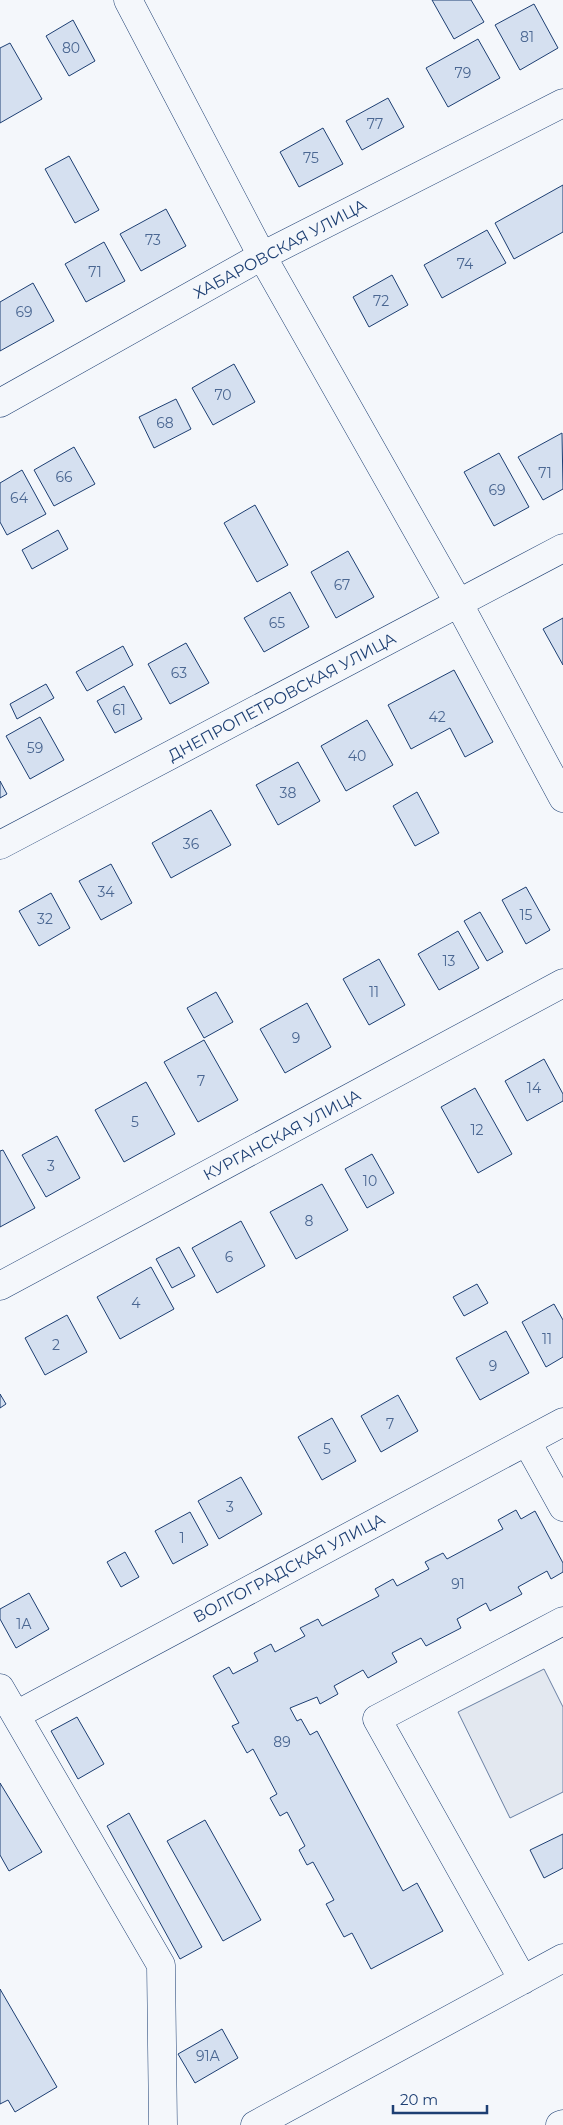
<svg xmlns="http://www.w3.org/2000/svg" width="563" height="2125" viewBox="0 0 563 2125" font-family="Montserrat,sans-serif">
<rect width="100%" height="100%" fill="#f4f7fb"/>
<path fill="#e3e8f0" stroke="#687fa3" d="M544,1669L563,1707V1792L510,1818L458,1712Z"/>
<path fill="#d5e0f0" stroke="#1d3f73" d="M432,0H471L484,22L454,39Z
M534,4L558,48L520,70L495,25Z
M73,20L95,61L69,76L46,36Z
M478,39L500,78L448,107L426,68Z
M10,43L42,99L0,123V48Z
M388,98L404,127L362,150L346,121Z
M323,128L343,164L299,187L280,152Z
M69,156L99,210L75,223L45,169Z
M563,185V232L514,259L495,223Z
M166,209L186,246L141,271L120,234Z
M487,230L506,263L442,298L424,265Z
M104,242L125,281L86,302L65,264Z
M392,275L408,305L369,327L353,297Z
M33,283L54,321L0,351V302Z
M234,364L255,402L213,425L192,388Z
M176,399L191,429L154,448L139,417Z
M562,433L563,489L543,500L518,457Z
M74,447L95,484L54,506L34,470Z
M499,453L529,507L494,526L464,472Z
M22,470L46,514L7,535L0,522V483Z
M255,505L288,565L257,582L224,523Z
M58,530L68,549L32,569L22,550Z
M348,551L374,597L336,618L311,572Z
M290,592L309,627L264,652L244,618Z
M563,618V665L543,629Z
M186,643L209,683L170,704L148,664Z
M123,646L133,665L87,691L76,672Z
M454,670L493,742L465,757L450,728L411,749L388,705Z
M46,684L54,698L17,719L10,704Z
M124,686L142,719L115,733L97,701Z
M40,717L64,760L30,779L6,736Z
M367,720L393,765L346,791L321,746Z
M298,762L320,801L278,825L256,785Z
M0,781L7,794L0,798Z
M417,792L439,833L415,846L393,806Z
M211,810L231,845L171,878L152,843Z
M111,864L132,903L101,920L79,881Z
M526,887L550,930L526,944L502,900Z
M51,893L70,928L39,946L19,911Z
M480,912L503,952L487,961L464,921Z
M458,931L479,968L439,990L418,954Z
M379,959L405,1005L369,1025L343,979Z
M216,992L233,1022L204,1038L187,1008Z
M307,1003L331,1047L285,1073L260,1029Z
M204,1040L238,1100L198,1122L164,1062Z
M544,1059L563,1094V1101L527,1121L505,1081Z
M146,1082L175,1134L124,1162L95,1110Z
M475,1088L512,1154L478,1173L441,1107Z
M57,1136L80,1178L46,1197L22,1155Z
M3,1150L35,1208L0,1227V1151Z
M372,1154L394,1193L367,1208L345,1169Z
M322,1184L348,1230L296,1259L270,1212Z
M241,1221L265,1266L217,1293L192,1248Z
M179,1247L195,1276L172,1288L156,1259Z
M151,1267L174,1309L120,1339L97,1297Z
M477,1284L488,1303L464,1316L453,1297Z
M554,1304L563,1320V1357L546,1367L522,1322Z
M67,1315L87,1352L45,1375L25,1338Z
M506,1331L529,1373L480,1400L456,1358Z
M0,1394L6,1404L0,1408Z
M398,1395L418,1431L381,1452L361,1416Z
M332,1418L356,1461L322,1480L298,1437Z
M241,1477L262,1514L219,1539L198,1501Z
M516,1510L521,1519L535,1511L563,1563V1572L551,1579L547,1571L518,1587L522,1594L490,1611L486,1603L457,1619L461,1628L426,1646L421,1638L392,1653L397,1662L368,1678L363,1670L334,1686L338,1694L320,1704L317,1697L290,1708L297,1721L301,1719L310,1735L317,1731L403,1891L417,1883L443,1931L371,1969L352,1933L344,1937L326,1904L334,1900L313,1862L307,1865L299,1850L305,1846L287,1812L280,1816L270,1798L277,1794L253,1749L247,1753L232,1726L239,1723L213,1676L229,1667L233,1674L258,1661L254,1653L271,1644L275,1652L305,1636L300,1628L318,1619L322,1626L379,1596L375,1589L393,1579L397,1586L429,1569L425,1562L443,1553L447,1559L503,1529L498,1520Z
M190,1512L208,1545L173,1564L155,1531Z
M125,1552L139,1577L121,1587L107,1562Z
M29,1593L49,1629L16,1648L0,1619V1609Z
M77,1717L104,1764L78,1779L51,1731Z
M0,1783L42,1852L9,1871L0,1855Z
M129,1813L202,1947L180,1959L107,1826Z
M205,1820L261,1920L223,1941L167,1841Z
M563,1834V1868L544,1878L530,1850Z
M0,1989L57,2087L15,2112L8,2100L0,2104Z
M222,2029L238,2058L195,2083L178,2054Z"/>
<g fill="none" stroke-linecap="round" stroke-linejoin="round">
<defs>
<path id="minor" d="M128,0L262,256L459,604L563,798
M0,403L262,256L563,103
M0,845L563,548
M0,1286L563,983
M527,1442L563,1507
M0,1688L161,1965L163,2125
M16,1715L563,1422
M523,1980L377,1719L563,1621
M255,2125L563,1958"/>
<path id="major" d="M560,2125L563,2124"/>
</defs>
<use href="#minor" stroke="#1d3f73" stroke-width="29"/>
<use href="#major" stroke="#1d3f73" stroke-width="29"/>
<use href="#minor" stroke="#f4f7fb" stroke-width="28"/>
<use href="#major" stroke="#f4f7fb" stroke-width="28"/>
</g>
<g text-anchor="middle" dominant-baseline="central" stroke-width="4" stroke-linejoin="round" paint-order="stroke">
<g font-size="14" fill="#4b6792">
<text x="527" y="37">81</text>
<text x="71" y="48">80</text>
<text x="463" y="73">79</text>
<text x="375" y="124">77</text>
<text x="311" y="158">75</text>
<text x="153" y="240">73</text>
<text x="465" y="264">74</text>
<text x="95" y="272">71</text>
<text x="381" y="301">72</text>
<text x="24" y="312">69</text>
<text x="223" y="395">70</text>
<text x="165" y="423">68</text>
<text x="545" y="473">71</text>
<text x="64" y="477">66</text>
<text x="497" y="490">69</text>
<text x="19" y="498">64</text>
<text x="342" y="585">67</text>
<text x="277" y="623">65</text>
<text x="179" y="673">63</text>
<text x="119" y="710">61</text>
<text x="437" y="717">42</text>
<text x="35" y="748">59</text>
<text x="357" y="756">40</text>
<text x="288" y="793">38</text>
<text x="191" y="844">36</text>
<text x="106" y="892">34</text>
<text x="526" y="915">15</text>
<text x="45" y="919">32</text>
<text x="449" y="961">13</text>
<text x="374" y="992">11</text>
<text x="296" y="1038">9</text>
<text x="201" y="1081">7</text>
<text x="534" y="1088">14</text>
<text x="135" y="1122">5</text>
<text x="477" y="1130">12</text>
<text x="51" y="1166">3</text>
<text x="370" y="1181">10</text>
<text x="309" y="1221">8</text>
<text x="229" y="1257">6</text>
<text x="136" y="1303">4</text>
<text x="547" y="1339">11</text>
<text x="56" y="1345">2</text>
<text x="493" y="1366">9</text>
<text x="390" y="1424">7</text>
<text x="327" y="1449">5</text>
<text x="230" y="1507">3</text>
<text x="182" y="1538">1</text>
<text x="458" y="1584">91</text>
<text x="24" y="1624">1А</text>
<text x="282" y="1742">89</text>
<text x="208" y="2056">91А</text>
</g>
<g font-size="16" fill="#1d3f73" stroke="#f4f7fb">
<text transform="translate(280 249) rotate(-28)">ХАБАРОВСКАЯ УЛИЦА</text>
<text transform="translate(282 697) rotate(-28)">ДНЕПРОПЕТРОВСКАЯ УЛИЦА</text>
<text transform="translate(282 1135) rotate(-28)">КУРГАНСКАЯ УЛИЦА</text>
<text transform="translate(289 1568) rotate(-28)">ВОЛГОГРАДСКАЯ УЛИЦА</text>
</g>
</g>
<path d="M393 2105v8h94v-8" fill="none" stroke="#1d3f73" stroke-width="2.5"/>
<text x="400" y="2105" font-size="15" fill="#1d3f73" stroke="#f4f7fb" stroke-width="4" paint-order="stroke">20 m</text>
</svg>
